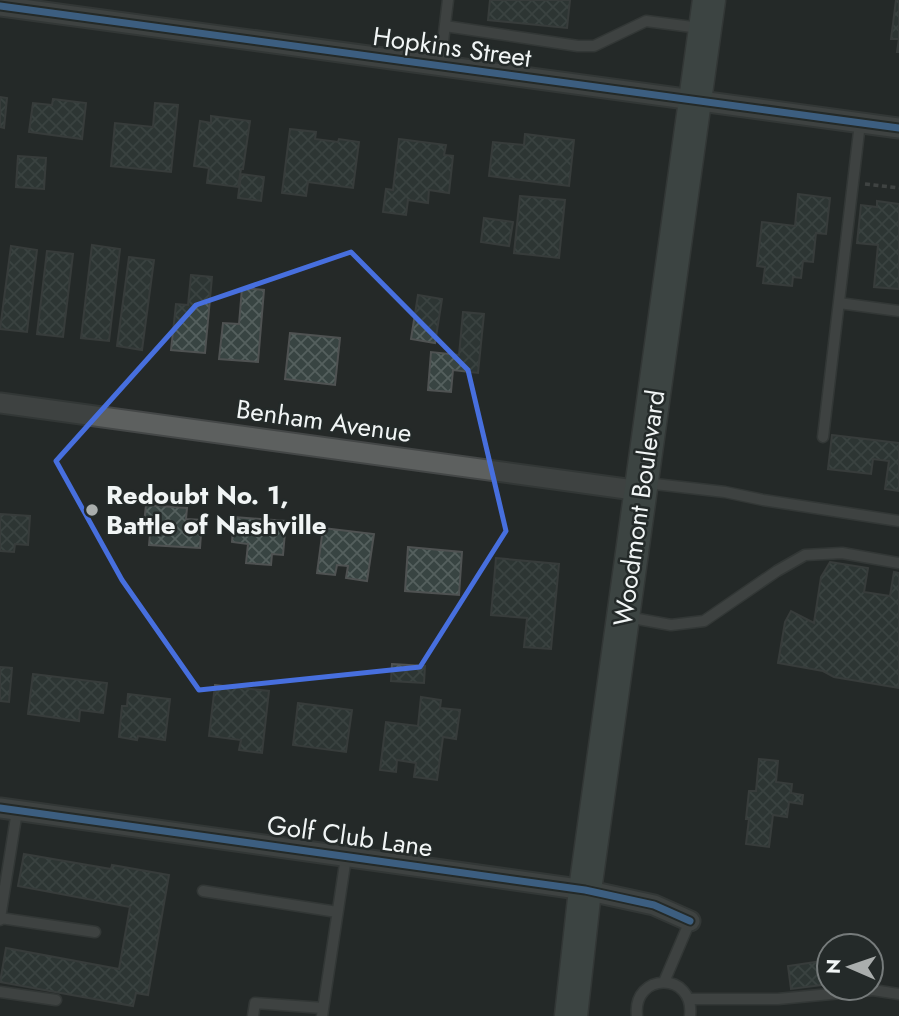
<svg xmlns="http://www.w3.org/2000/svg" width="899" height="1016" viewBox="0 0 899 1016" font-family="Jost,sans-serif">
<defs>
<pattern id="building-cross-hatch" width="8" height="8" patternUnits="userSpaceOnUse" patternTransform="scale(1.75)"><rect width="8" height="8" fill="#384442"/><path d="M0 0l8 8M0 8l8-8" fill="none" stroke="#55605e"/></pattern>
</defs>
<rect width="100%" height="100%" fill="#252928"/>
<path fill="url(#building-cross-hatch)" stroke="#4f5252" stroke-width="2" d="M490,0H570L567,28L488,20Z
M896,0H899V52H897L899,39H891Z
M0,97L7,98L4,128L0,127Z
M53,99L86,103L82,139L29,132L33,103L52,105Z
M155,103L178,105L171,172L111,166L115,123L153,127Z
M211,116L250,121L243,169H241L238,187L207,183L209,168L194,166L200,121L211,123Z
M290,129L316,132L315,139L338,142L339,139L359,142L353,188L308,182L306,196L282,193Z
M525,134L574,140L569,186L489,176L493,142L524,145Z
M399,139L446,145L444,155L453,156L449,193L429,190L428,203L408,200L406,215L383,212L386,189L393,190Z
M18,156L46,158L44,189L16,187Z
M241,174L264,177L261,201L238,198Z
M798,194L830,198L826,234L816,233L813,262L803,261L801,278L793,277L792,286L763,283L765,267L757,266L762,222L795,226Z
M520,196L565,200L559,258L514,253Z
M877,201L899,204V289L874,287L878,245L857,243L861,205L877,207Z
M484,218L513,222L509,246L481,242Z
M92,245L120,249L109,341L81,338Z
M11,246L37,250L27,332L0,329Z
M47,251L73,254L63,337L37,334Z
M129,257L154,260L142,350L117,346Z
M191,275L212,277L205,353L171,350L176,304L188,305Z
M242,288L264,290L258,362L219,359L223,323L239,324Z
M418,295L442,299L435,343L411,339Z
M463,312L484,314L478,373L453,370L451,392L428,390L431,352L459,355Z
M290,333L340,338L335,385L285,379Z
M832,435L899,443V491L885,489L889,461L873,459L871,474L828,469Z
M146,505L187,508L186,519L202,520L200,548L149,545L151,523H144Z
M0,514L30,516L28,545L15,544L14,552L0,551Z
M234,517L286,521L283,555L272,554L271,565L246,563L248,544L232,542Z
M323,528L374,534L367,581L346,578L348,566L337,565L335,575L317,573Z
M408,547L462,552L459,595L405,591Z
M496,558L559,564L551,649L524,647L527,618L491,615Z
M830,562L868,568L864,592L890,596L894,572L899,573V688L834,677L823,671L778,663L785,622L791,611L814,623L821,577Z
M392,664L425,666L424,683L391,681Z
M0,667L12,668L9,702L0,701Z
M33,674L107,683L103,713L80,710L79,721L28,714Z
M215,685L269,691L262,753L239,750L241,740L209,736Z
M128,694L170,699L165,740L138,736L137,740L119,737L122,706H127Z
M421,697L441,700L440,708L460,710L456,739L443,737L437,780L414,777L416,763L397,760L396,772L380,770L386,722L418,726Z
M298,703L352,710L346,752L293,745Z
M759,759L778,761L776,782L792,784L791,793L803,795L802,804L789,802L787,817L773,815L769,847L746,844L749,819H746L749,791H756Z
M24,854L111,869L112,865L169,875L148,995L136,993L133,1006L0,982L6,948L119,969L130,907L18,886Z
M829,960V984L791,989L788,966Z"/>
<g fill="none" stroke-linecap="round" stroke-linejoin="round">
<defs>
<path id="lane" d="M445,26L578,46H594L646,21L700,28
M440,66L448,0
M839,303L899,311
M823,437L860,123
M646,483L725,492L763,500L899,521
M627,617L671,625L704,621L777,571L805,555L842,553L899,563
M203,891L337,912
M0,918L17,811
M0,920V918L95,932
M664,982L690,921
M0,992L56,1000
M689,999H778L873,990L899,994
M253,1016L255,1003L323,1008
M322,1016L346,857
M637,1016C632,972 695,971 690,1016"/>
<path id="street" d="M0,6L899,128
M0,403L641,491
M0,808L585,890L654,905L690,921"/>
<path id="primary" d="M571,1016L585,890L709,0"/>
</defs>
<use href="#lane" stroke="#444747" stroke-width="13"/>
<use href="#street" stroke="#444747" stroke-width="23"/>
<use href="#primary" stroke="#444747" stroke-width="35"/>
<path stroke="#606262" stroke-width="3.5" stroke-dasharray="5 3.5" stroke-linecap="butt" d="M865,184L899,188"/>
<use href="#lane" stroke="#5d605f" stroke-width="10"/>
<use href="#street" stroke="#5d605f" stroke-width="19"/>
<use href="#primary" stroke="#5a6462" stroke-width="32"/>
<defs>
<path id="cycleway" d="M0,6L899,128
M0,808L585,890L654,905L690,921"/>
</defs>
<use href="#cycleway" stroke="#242a29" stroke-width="11"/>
<use href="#cycleway" stroke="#5a9eea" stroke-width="7"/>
</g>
<path d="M0 0H899V1016H0ZM351,252L468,370L506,531L420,667L199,690L122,580L56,461L196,305Z" fill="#252928" fill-opacity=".55" fill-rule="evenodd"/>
<path fill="none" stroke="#476fde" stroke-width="5" stroke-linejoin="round" d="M351,252L468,370L506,531L420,667L199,690L122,580L56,461L196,305Z"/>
<circle fill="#aaaead" stroke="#242a29" stroke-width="2.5" cx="92" cy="510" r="7"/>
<g text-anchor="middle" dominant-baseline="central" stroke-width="5" stroke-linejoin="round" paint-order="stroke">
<g font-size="26" fill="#f1f5f5" stroke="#242a29">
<text transform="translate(452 47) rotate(8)">Hopkins Street</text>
<text transform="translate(324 421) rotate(8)">Benham Avenue</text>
<text transform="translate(639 508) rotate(-82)">Woodmont Boulevard</text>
<text transform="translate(350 836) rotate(8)">Golf Club Lane</text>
</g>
<g font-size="26" font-weight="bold" fill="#f1f5f5" stroke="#242a29" text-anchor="start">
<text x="106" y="495">Redoubt No. 1,<tspan x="106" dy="30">Battle of Nashville</tspan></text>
</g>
</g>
<g transform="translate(850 967) rotate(272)"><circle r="33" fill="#242a29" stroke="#767b7b" stroke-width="2"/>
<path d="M0-5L12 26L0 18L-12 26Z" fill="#aaaead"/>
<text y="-10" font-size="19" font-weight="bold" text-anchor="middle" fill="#f1f5f5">N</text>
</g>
</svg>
